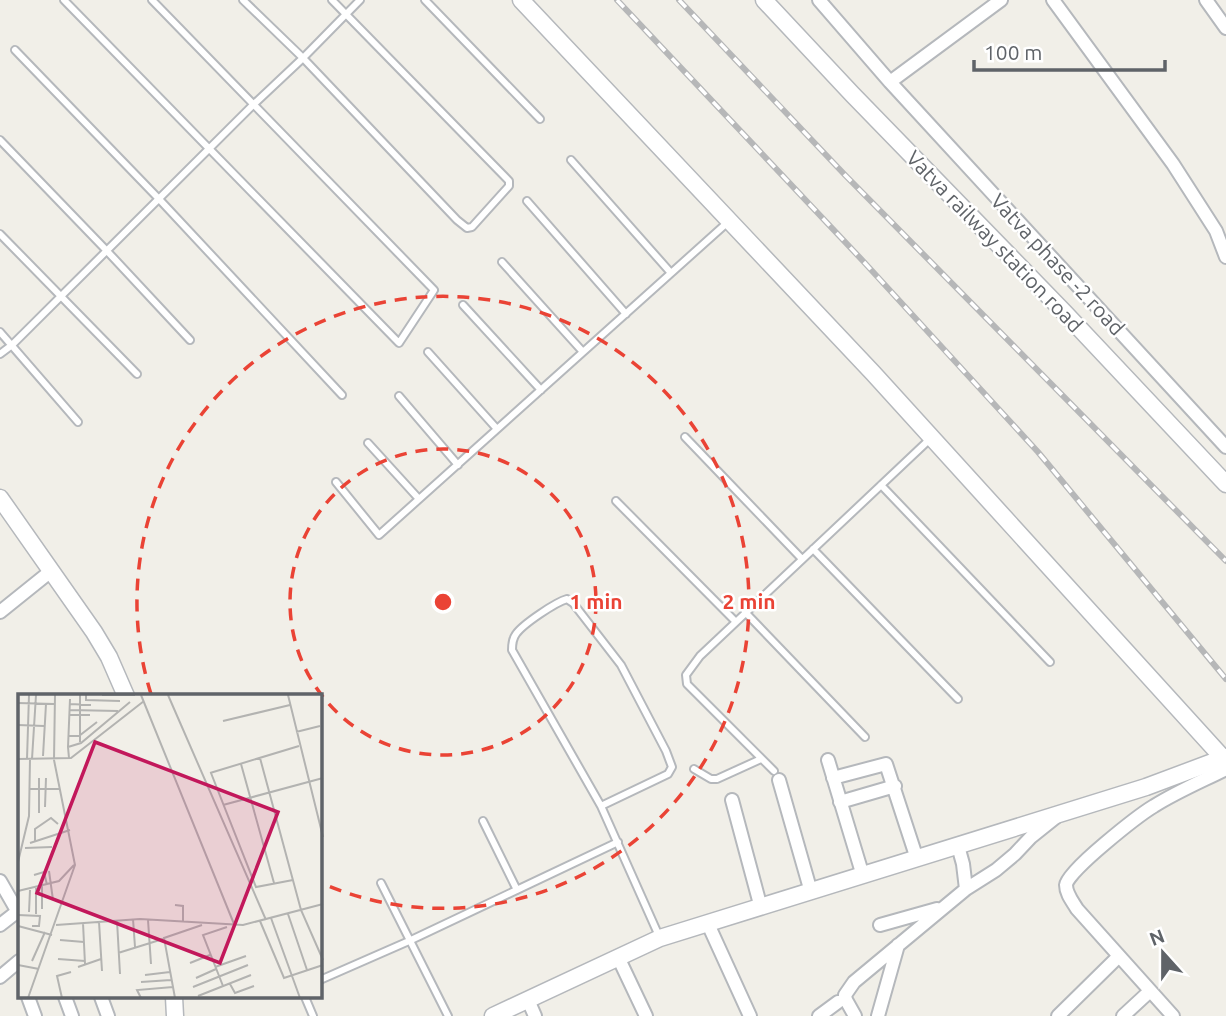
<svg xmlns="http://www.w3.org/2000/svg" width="1226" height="1016" viewBox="0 0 1226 1016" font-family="Ubuntu,sans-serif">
<rect width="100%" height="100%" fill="#f1efe8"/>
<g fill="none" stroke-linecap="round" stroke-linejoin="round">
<defs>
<path id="service" d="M64,0L399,343L434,290L152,0
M243,0L303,58L457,220L467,228L472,227L509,186V181L332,0
M425,0L540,119
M15,50L159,199L342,395
M0,140L107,251L190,340
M571,160L671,273
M527,201L626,314
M0,234L137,374
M502,262L583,352
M463,305L541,390
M0,332L78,422
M428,352L497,429
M0,354L12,345L254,104L303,58L360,0
M399,396L458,465
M685,437L802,559
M368,443L419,499
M336,482L379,535L728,222
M881,485L1050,662
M616,501L735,621
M813,549L958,699
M745,612L865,737
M694,769L711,779H717L761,759
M774,771L687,684L686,675L700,656L931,438
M601,806L668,774L672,767L666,751L621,665L573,603L567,599C556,602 523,624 516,634C513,638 512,644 512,650L601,806L659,936
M483,821L517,890
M381,883L448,1016
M320,980L409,941L618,842
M305,997L313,1016"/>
<path id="minor" d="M819,0L890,82L1226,447
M1053,0L1173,164L1216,231L1226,257
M1206,0L1226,28
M890,82L1001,0
M0,612L51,571
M828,760L863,876
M833,778L886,764L917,859
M779,780L811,892
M732,800L761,908
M840,802L895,786
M958,846L963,864L966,889
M0,881L19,914
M708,924L750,1016
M0,925L18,911
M880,925L937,909
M618,957L646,1016
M0,977L19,961
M28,997L35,1016
M65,997L72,1016
M101,997L108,1016
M528,1000L535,1016
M819,1016L838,1002
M855,1016L846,1000L845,995L854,982L966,889L996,870L1015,854L1031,837L1056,817
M878,1016L898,945
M1058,1016L1119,956
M1123,1016L1150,991
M1173,1016L1077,909C1073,902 1066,894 1066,885C1067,871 1139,815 1154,806C1176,792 1202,781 1226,769"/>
<path id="tertiary" d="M521,0L873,373L1223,758
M764,0L852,94L1065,313L1226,484
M0,498L94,632L109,657L126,696
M174,997L175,1016
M493,1016L660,938L1146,787L1226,757"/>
</defs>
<use href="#service" stroke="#b5b8bc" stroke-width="10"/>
<use href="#minor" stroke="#b5b8bc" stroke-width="16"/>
<use href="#tertiary" stroke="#b5b8bc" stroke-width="19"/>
<use href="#service" stroke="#fff" stroke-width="6"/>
<use href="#minor" stroke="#fff" stroke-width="12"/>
<use href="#tertiary" stroke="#fff" stroke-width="16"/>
<defs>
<path id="rail" d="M617,0L863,261L1038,452L1226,679
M679,0L845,175L1226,561"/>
</defs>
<use href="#rail" stroke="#b6b7b8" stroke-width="6"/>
<use href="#rail" stroke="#fff" stroke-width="3.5" stroke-dasharray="10" stroke-linecap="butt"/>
</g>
<g fill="none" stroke="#ea4335" stroke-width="3.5" stroke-dasharray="12 9">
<circle cx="443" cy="602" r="153"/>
<path d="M151 694A306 306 0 1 1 321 883"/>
</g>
<g text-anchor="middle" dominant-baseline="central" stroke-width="5" stroke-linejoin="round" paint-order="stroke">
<g font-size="21" fill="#5f6368" stroke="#fff">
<text transform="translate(995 241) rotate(46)">Vatva railway station road</text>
<text transform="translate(1058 264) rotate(47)">Vatva phase -2 road</text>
</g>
</g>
<g transform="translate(18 694)">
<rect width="304" height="304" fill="#f1efe8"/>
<path fill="none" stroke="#b3b3b1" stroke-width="2" d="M62,1V48M68,1V6L102,7M84,1H117M123,1L216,230M150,1L248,226M270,1L305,143M0,9L36,10M52,10L73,11M52,16L100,17M51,21H72M205,27L272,11M0,31L26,32M278,38L302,32M51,42H61L79,28M50,53L52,5M25,62L28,10M51,64L50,53L63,49L112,8M242,64L283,216L305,266M0,65L53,64L126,7M9,65L11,1M14,65L18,1M223,70L256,189M192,79L281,52M193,79L238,193L275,186M12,95H42M205,111L305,84M27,113L28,84M21,119V84M17,147V135L33,124L40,130M12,149L52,136M7,154L34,153M0,168L11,122L12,65M31,177L35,206M16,181L26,178L29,191M0,197L41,187L56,171M157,211L165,212V228M24,215V192M11,218L12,196M18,220V194M270,220L289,276M0,221L22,222L21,232H14M253,224L282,304M115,225L117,253M130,226L133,270M99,227L102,280M242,227L266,284L305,271M81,228L84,277M65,229L67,270M38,231L122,225L225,231L305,210M0,232L34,241M42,246L66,248M100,259L145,245M40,265L67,267M14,267L27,238M172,269L192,261M0,271L21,275M60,273L83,265M197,273L228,262M127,281L152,278M178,284L198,275M123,288L153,286M212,290L217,299L236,292M205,292L185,241L209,233M175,293L230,271M180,302L233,281M10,304L57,171L36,66L37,1M44,304L39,282L53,278M123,304L119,296L155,293M157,304L146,244L184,231"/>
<path fill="#c2185b" fill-opacity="0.15" stroke="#c2185b" stroke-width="3.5" d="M77,48L260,118L202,269L19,199Z"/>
<rect width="304" height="304" fill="none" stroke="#5f6368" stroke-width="3.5"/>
</g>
<circle cx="443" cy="602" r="10" fill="#ea4335" stroke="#fff" stroke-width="3.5"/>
<g font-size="21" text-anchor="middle" font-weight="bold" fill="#ea4335" stroke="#fff" stroke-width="5" stroke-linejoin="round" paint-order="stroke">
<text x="596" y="609">1 min</text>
<text x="749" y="609">2 min</text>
</g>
<g transform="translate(1163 953) rotate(339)" stroke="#ffffff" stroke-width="5" paint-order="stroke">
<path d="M0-5L12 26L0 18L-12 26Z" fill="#5f6368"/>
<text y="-10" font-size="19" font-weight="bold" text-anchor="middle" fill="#5f6368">N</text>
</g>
<path d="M974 60v10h191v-10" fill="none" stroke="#5f6368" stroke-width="3.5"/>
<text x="984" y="60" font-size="21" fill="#5f6368" stroke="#ffffff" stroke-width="5" paint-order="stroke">100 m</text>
</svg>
